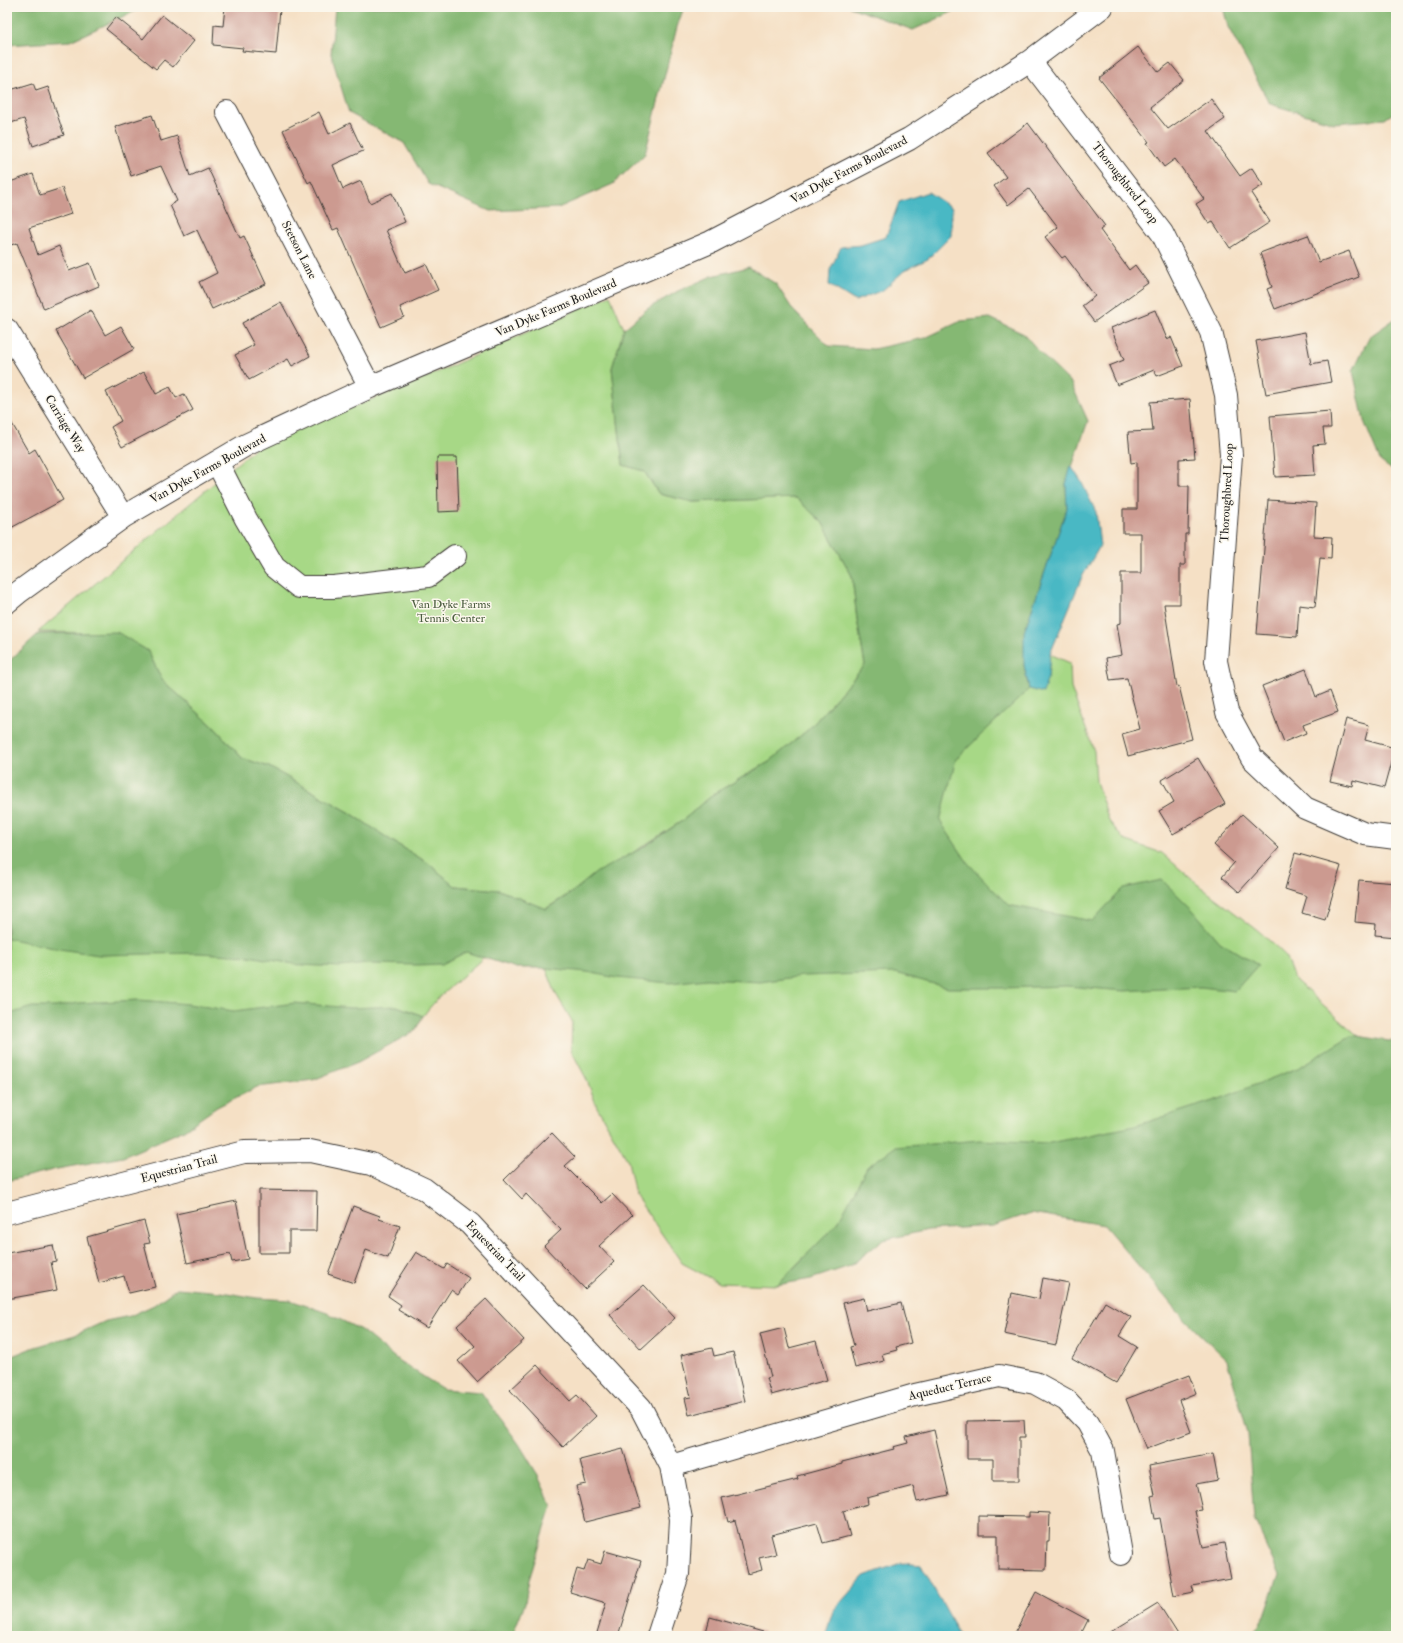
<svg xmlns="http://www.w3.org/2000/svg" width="1403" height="1643" viewBox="0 0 1403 1643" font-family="'IM FELL Double Pica',serif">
<rect width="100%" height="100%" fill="#fbf7ec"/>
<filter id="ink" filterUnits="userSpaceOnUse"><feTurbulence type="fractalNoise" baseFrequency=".025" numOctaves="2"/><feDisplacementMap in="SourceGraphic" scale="8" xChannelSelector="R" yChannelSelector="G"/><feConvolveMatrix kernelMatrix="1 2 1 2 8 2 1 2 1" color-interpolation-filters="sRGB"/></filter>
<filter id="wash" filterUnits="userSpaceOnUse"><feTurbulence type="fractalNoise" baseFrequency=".012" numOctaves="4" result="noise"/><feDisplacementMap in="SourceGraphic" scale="16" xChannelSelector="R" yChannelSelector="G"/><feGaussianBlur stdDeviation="0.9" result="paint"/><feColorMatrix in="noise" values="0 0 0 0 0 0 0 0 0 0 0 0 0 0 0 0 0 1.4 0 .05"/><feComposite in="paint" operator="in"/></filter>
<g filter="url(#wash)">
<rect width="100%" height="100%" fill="#f5e0c5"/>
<path fill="#a7d886" stroke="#627a51" d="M610,295L624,329L612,368L623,465L644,471L659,494L693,502L796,498L822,522L852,576L857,619L865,665L810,728L769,762L715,793L682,821L547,908L593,899L1054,545L1039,589L1048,677L1050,654L1070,663L1071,688L1094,751L1096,781L1109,821L1124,840L1162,853L1197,884L1260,932L1285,955L1294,979L1357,1035L1390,1053L1396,1636L1263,1377L1089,1194L805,1256L777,1285L719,1283L682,1263L635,1195L628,1161L597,1107L587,1080L571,1050L572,1021L556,994L546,968L533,960L468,952L484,957C463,977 439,994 423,1016L397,1006L7,1181V685L386,871L545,909L499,890L455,886L428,863L392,841L349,812L269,767L242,758L215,728L162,680L148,651L117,633L38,632L258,446L429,376Z"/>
<path fill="#85b873" stroke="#506a48" d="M7,7H144L70,41L7,45Z
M335,7H684L677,27L645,154L613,184L558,208L490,211L428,184L404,143L349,113L331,54Z
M850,7H963L913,30Z
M1223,7H1396V111L1385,119L1334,123L1270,104L1228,27Z
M749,267L776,284L793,310L829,346L873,349L925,338L961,321L990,318L1024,334L1044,357L1071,383L1088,421L1066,484L1067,508L1039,589L1024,665L1029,689L956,759L940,821L968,863L1008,905L1092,921L1124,888L1162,880L1192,909L1220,942L1258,965L1235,991L1201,987L1124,991L1067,986L1002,988H948L895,973L803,976L760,982L707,979L670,983L617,978L587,972L546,968H516L466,952L442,964L417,965L367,964L341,967L299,965L249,956L199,953L99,955L53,948L7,938V663L38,634L117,632L148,651L162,680L215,728L242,758L269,767L349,812L392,841L428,863L455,886L499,890L546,909L571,893L597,872L642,848L682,821L715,793L769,762L810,728L865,665L857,619L852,576L822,522L796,498L693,502L659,494L644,471L623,465L612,368L624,329L647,309L678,291L712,276Z
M1396,318V473L1380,461L1364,421L1353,371L1369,337Z
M139,1000L188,1004L234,1011L295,1003L351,1008L397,1006L423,1016L415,1031L358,1062L313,1080L257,1087L217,1107L184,1130L123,1157L57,1169L7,1181V1015L32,1007H55L78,1003Z
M1350,1036H1357L1396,1042V1636H1251L1265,1615L1279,1574L1254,1520L1248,1433L1227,1360L1177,1311L1104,1225L1031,1213L993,1226L928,1230L883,1240L850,1266L811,1279L777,1285L837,1224L867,1167L895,1147L980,1140L1050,1143L1135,1126L1222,1098L1300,1067Z
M177,1288L221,1292L257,1298L290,1300L327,1313L361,1330L399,1361L443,1389L481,1392L519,1444L536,1472L552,1506L529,1580L525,1603L512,1636H7V1358L32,1348L75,1335L106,1321L130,1316L154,1305Z"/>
<path fill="#4ab8c4" stroke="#336a70" d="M928,192L952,208L951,236L928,259L905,270L883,290L855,301L829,285L830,270L841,247L861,245L886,237L899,202Z
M1071,466L1081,481L1096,512L1100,546L1082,577L1050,654L1048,677L1043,693L1029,689L1024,665V632L1067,508L1066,484Z
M901,1563L921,1565L960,1636H825L833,1611L864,1576Z"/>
<g id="blocks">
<path fill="#cc9a90" d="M225,7H259L280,9L276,54L242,51L243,48L213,45L214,25L223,26Z
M162,15L194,41L173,67L164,60L156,69L106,29L116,17L143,39Z
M1138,47L1158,72L1170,63L1184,80L1150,107L1168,129L1211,99L1225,119L1208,131L1240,176L1252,168L1263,185L1251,193L1270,222L1230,248L1213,222L1209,224L1196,204L1204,199L1175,159L1164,167L1147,143L1149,142L1099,78Z
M33,83L36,91L48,87L64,135L33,146L24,119L7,124V91Z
M319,112L329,134L350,123L363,151L333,165L343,189L361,181L370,203L392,193L405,222L386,230L405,273L426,264L438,290L400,307L404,317L381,327L338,228L333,230L311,181L308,183L283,130Z
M152,115L161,141L177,136L190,176L208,168L240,238L244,236L266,284L212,309L199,282L217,273L197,230L184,236L170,205L177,201L161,166L131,176L115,127Z
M1028,123L1105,226L1100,230L1129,270L1135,265L1148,283L1094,322L1082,306L1095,296L1065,256L1062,258L1045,237L1058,227L1029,189L1008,205L994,186L1006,177L988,153Z
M33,174L40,195L62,188L71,214L29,228L38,255L59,246L69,271L90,263L99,286L44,309L17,243L11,245L7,233V183Z
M1308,235L1319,262L1349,251L1359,277L1275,309L1267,289L1272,287L1260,253Z
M281,302L310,356L292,366L288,359L249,380L235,355L254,345L242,323Z
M91,310L105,335L121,326L134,349L83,378L56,331Z
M1155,310L1167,339L1171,337L1183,366L1157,376L1154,370L1117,385L1109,366L1124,360L1111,328Z
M1305,332L1311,364L1327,361L1331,382L1266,394L1256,341Z
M144,372L156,394L170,387L176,398L184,394L193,410L122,447L111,427L121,421L106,392Z
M1190,399L1195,458L1179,459V486H1189L1188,534H1185V565H1180V604H1164L1177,687L1179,686L1192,739L1128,756L1122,734L1140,729L1127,678L1110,680L1106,658L1122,655L1117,624L1121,623V573H1141V533H1123V509H1137V462L1131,463L1128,432L1153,431L1150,402Z
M1330,411L1331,428H1323L1325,444L1313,445L1315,475L1275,477L1270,416Z
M7,415L29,453L35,449L63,500L7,530Z
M437,457H457L459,511L438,512Z
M1268,500L1316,503L1314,536L1332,537L1331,559L1320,558L1315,607L1299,605L1297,637L1257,634Z
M1306,669L1316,697L1330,691L1338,712L1303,725L1306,733L1284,742L1262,686Z
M1346,719L1369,725L1365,740L1395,748L1384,788L1353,780L1352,786L1330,781Z
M1198,758L1225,804L1173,834L1159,811L1174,802L1162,780Z
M1242,814L1279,848L1239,892L1222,877L1234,863L1214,845Z
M1295,853L1341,866L1325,920L1302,913L1307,896L1285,889Z
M1359,880L1396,883V937L1375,935L1376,924L1355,922Z
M552,1133L575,1157L565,1166L602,1203L612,1194L632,1215L599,1246L614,1262L585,1289L544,1246L561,1230L526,1194L522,1199L504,1180Z
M259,1190L317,1191L316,1231H289V1253H259Z
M236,1201L248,1259L232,1262L230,1254L187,1263L176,1214Z
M353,1206L380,1216L379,1219L400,1226L388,1258L366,1250L354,1283L328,1274Z
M144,1221L150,1243L144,1244L155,1287L129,1293L124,1276L99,1283L87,1237Z
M53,1245L56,1261L51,1262L57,1290L7,1299V1253Z
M416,1252L444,1269L447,1264L469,1278L458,1295L451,1290L427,1328L398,1310L401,1305L388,1296Z
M1043,1278L1069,1283L1056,1345L1004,1334L1012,1293L1039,1299Z
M644,1285L675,1318L641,1349L610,1315Z
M864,1298L867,1311L901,1303L911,1343L896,1347L897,1350L882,1354L884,1361L855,1368L850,1347L854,1346L843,1303Z
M486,1299L524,1340L477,1382L458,1361L475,1346L457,1326Z
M1105,1302L1131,1317L1119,1336L1137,1347L1116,1383L1072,1358Z
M784,1328L789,1348L816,1341L827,1380L771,1395L766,1378L771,1377L760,1334Z
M712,1348L714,1356L733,1352L745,1401L689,1415L685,1398L691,1397L681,1355Z
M537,1365L570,1401L577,1395L596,1416L563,1447L510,1390Z
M1189,1375L1196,1393L1179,1400L1191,1432L1146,1449L1126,1399Z
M1024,1420L1025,1437H1019V1481H993V1459H967V1421Z
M934,1430L949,1495L917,1502L913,1486L867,1498L868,1504L843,1511L850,1536L823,1543L817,1523L771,1535L776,1554L759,1558L762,1570L748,1574L735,1520L728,1522L722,1498L798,1479L797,1476L842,1464V1462L894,1449L893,1447L908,1443L906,1437Z
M623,1449L641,1508L585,1522L576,1486L586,1484L580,1460Z
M1213,1454L1218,1480L1196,1484L1202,1510L1195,1511L1203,1547L1224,1543L1231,1579L1192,1586L1194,1592L1174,1596L1160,1518L1155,1519L1151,1496L1155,1495L1149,1466Z
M1029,1512L1050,1513L1049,1541H1047L1046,1570L998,1569V1535H979V1516L1029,1517Z
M605,1551L641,1561L618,1636H596L606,1603L570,1592L577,1569L584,1571L588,1560L601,1564Z
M1036,1592L1088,1620L1080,1636H1013Z
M1158,1603L1179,1636H1104Z
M710,1617L763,1632V1636H705Z"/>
</g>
</g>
<g filter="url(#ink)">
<use href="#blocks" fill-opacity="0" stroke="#3d3935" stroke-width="1"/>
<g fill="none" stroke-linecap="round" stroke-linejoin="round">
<defs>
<path id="minor" d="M1030,61L1162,233L1211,332L1226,395L1231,455L1216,661L1227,712L1252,758L1305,808L1365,834L1396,838
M227,112L370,387
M7,330L123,517
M217,462L246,519L274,567L299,587H334L428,576L455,556
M7,602L19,592L123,517L246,445L370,387L711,242L909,139L1030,61L1102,7
M7,1213L244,1152L310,1151L371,1164L424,1189L470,1224L641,1408L671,1466L681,1519L678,1574L658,1636
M671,1466L915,1395L999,1376L1035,1383L1066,1400L1088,1423L1103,1451L1121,1554"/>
</defs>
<use href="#minor" stroke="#3d3935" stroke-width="24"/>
<use href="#minor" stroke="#fff" stroke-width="22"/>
</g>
</g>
<g text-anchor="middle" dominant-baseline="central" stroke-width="3" stroke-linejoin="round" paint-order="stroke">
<g font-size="12" fill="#1c1c1c" stroke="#fbf7ec">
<text transform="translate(849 170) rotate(-28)">Van Dyke Farms Boulevard</text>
<text transform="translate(1125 183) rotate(52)">Thoroughbred Loop</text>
<text transform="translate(299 250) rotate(63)">Stetson Lane</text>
<text transform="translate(556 308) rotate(-23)">Van Dyke Farms Boulevard</text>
<text transform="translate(65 424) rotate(58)">Carriage Way</text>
<text transform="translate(208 469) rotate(-29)">Van Dyke Farms Boulevard</text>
<text transform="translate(1227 493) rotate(-87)">Thoroughbred Loop</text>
<text transform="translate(179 1169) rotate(-15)">Equestrian Trail</text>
<text transform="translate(495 1251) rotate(46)">Equestrian Trail</text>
<text transform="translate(950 1387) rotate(-13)">Aqueduct Terrace</text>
</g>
<g font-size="12" fill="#4d5e41" stroke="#fbf7ec">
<text x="451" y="604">Van Dyke Farms<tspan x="451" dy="14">Tennis Center</tspan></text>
</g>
</g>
<rect width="1403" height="1643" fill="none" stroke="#fbf7ec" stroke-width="24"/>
</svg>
